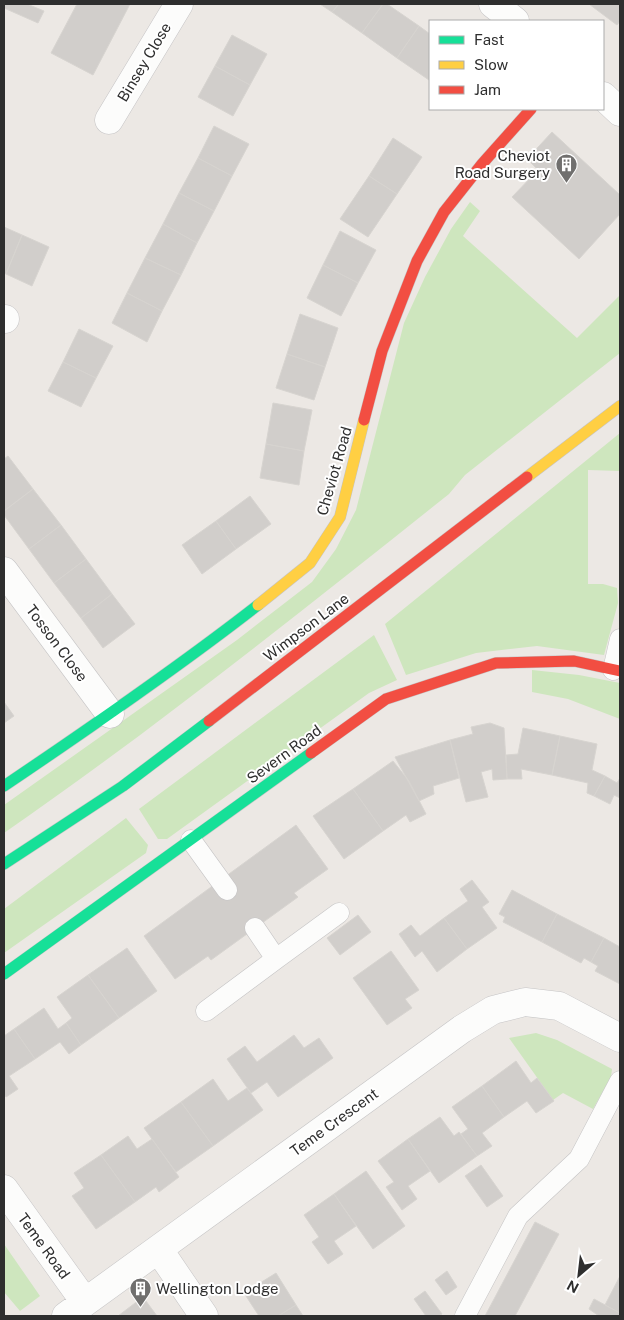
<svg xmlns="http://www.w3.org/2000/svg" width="624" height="1320" viewBox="0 0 624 1320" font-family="'Public Sans',sans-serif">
<rect width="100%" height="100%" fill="#ece8e4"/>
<path fill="#cee6be" d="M470,202L480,211L463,236L577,338L620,295V353L465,475L449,494C303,610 157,727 4,833V805L237,640L312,582L336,549L356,510L404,323L425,277L451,229Z
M620,433V471L588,470V584H603L617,588L618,603L604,655L537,646L476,653L406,675L385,624Z
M374,635L397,680L369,693L167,839H158L139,809Z
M532,670L579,675L620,683V719L568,699L532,692Z
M126,818L148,845L146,853L4,953V909Z
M536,1033L557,1040L612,1069L611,1077L593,1109L563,1093L553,1100L509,1038Z
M4,1244L40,1296L20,1311L4,1292Z"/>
<path fill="#d1cecb" stroke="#d7d4d0" d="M4,4H27L44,11L38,23L4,8Z
M77,4H130L93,75L51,53Z
M320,4H339L332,12Z
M339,4H383L362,33L332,12Z
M383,4H387L419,26L397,58L362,33Z
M589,4H620V21L617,25Z
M419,26L430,34V78L429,80L397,58Z
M232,35L267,54L250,85L215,66Z
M215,66L250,85L233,116L198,97Z
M214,126L249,144L232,176L198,158Z
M552,132L620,195V214L579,259L512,197L538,170L527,159Z
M393,138L422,157L397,194L369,176Z
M198,158L232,176L214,211L179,193Z
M369,176L397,194L368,237L340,219Z
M179,193L214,211L197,243L163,224Z
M163,224L197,243L181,275L145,258Z
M4,227L22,235L6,274L4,273Z
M340,231L376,250L358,283L323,265Z
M22,235L49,247L32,286L6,274Z
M145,258L181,275L162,311L127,293Z
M323,265L358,283L341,316L307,298Z
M127,293L162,311L147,342L112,323Z
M300,314L338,328L325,367L287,354Z
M79,329L113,346L96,378L63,362Z
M287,354L325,367L314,400L276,388Z
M63,362L96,378L81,407L48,391Z
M273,403L312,410L304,451L266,444Z
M266,444L304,451L299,485L260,478Z
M8,456L33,489L4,511V459Z
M33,489L61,525L29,549L4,515V511Z
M250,496L271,524L236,549L216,521Z
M216,521L236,549L202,574L182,545Z
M61,525L86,559L54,583L29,549Z
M86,559L112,594L81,618L54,583Z
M112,594L135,624L103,648L81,618Z
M4,702L14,716L4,723Z
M490,723L504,728L507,779L493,780L492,769L481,772L488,797L466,802L450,740L473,734L471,727Z
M523,728L560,736L552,775L521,769L522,779H507L506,755L518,754Z
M560,736L597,744L592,770L605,776L594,796L587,793L588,783L552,775Z
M450,740L459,778L433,786L434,794L419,801L395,757Z
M393,761L409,781L426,814L410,822L406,815L383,831L353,789Z
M605,776L617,783L620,778V798L614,795L610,804L594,796Z
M353,789L383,831L344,859L313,816Z
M296,825L328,869L294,893L298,897L211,960L208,956L175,979L144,936Z
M472,880L489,902L482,907L497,928L467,949L444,918L468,901L460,889Z
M512,890L557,914L542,942L503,922L505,917L499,914Z
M557,914L604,938L591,962L584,958L581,963L542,942Z
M358,915L371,932L340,955L327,938Z
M444,918L467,949L437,972L422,951L415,957L399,934L411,925L420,936Z
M604,938L620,947V984L595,971L598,966L591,962Z
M127,948L157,991L119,1018L88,975Z
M391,951L419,990L405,999L412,1008L387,1025L353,978Z
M88,975L119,1018L81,1045L66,1023L72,1018L57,997Z
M44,1008L58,1029L66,1023L81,1045L69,1054L60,1042L35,1059L14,1029Z
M14,1029L35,1059L9,1076L18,1089L6,1097L4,1094V1036Z
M294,1035L304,1048L319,1038L333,1058L278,1097L267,1082L251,1093L227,1059L245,1046L257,1062Z
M516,1061L531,1083L537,1078L554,1101L536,1113L527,1101L504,1117L482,1086Z
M213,1079L228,1101L247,1088L263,1110L213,1146L181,1102Z
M482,1086L504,1117L482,1133L492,1146L477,1156L461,1134L468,1129L452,1107Z
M181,1102L213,1146L176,1172L144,1128Z
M440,1117L454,1136L459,1132L477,1156L439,1183L408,1139Z
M128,1136L137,1149L152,1139L179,1177L159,1192L156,1187L135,1202L101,1155Z
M408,1139L430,1171L408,1186L417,1199L402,1210L386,1187L394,1182L378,1161Z
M101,1155L135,1202L96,1229L72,1196L84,1188L74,1173Z
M481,1165L503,1196L487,1207L465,1176Z
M366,1171L405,1226L373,1249L334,1194Z
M334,1194L356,1226L334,1241L343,1254L328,1264L312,1242L319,1237L304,1215Z
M535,1222L559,1234L515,1316H485Z
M447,1271L457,1287L446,1295L435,1280Z
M276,1273L296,1305L278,1316H259L244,1293Z
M620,1276V1313L605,1305Z
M425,1291L442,1314L438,1316H426L414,1299Z
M143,1297L157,1316H118Z
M594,1299L620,1313V1316H599L589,1309Z
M296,1305L303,1316H278Z"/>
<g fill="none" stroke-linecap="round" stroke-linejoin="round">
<defs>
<path id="lane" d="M613,670L620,639
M191,840L227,890
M276,959L339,913
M206,1011L276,959L255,928
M465,1316L518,1216L579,1159L620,1081"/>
<path id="street" d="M493,4L515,21
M603,96L620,112
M109,120L179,4
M4,319H5
M4,571L110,714
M4,1189L85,1302
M159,1250L204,1316
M66,1316L462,1029L493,1010L525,1002L559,1006L620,1038"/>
<path id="fast" d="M4,786C90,728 176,669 258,605
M4,864L123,786L209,721
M4,974L311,753"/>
<path id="slow" d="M527,477L620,406
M258,605L310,563L340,517L364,420"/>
<path id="jam" d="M364,420L382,351L417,261L444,212L482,164L531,109
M209,721L527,477
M311,753L386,699L496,663L574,661L620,671"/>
</defs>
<use href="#lane" stroke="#c5c4c5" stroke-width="21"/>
<use href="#street" stroke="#c5c4c5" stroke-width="29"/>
<use href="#fast" stroke="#c5c4c5" stroke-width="12"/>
<use href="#slow" stroke="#c5c4c5" stroke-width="12"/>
<use href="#jam" stroke="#c5c4c5" stroke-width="12"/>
<use href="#lane" stroke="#fcfcfb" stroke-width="20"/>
<use href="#street" stroke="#fcfcfb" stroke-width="28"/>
<use href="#fast" stroke="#16e098" stroke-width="11"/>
<use href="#slow" stroke="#ffcf43" stroke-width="11"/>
<use href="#jam" stroke="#f24e42" stroke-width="11"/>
</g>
<defs>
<symbol id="building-pin" viewBox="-11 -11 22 30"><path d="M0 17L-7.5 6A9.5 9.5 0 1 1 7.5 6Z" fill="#706f6e" stroke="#fff"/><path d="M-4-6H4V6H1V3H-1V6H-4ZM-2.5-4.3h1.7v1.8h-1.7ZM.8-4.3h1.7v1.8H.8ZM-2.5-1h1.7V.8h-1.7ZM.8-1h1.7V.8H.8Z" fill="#fff"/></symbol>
</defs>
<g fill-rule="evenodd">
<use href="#building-pin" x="554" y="152" width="25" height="34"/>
<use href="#building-pin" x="128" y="1276" width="25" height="34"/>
</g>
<g text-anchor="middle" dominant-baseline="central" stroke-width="4" stroke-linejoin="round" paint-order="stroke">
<g font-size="15" fill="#2e2e2e" stroke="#fff">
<text transform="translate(144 62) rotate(-59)">Binsey Close</text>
<text transform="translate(334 471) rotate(-74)">Cheviot Road</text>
<text transform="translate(306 627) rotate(-37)">Wimpson Lane</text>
<text transform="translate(57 643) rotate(53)">Tosson Close</text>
<text transform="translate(284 754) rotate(-36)">Severn Road</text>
<text transform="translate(334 1122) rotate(-36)">Teme Crescent</text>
<text transform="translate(44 1246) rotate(54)">Teme Road</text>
</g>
<g font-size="15" fill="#2e2e2e" stroke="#fff" text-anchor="end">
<text x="550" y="155">Cheviot<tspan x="550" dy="17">Road Surgery</tspan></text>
<text x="156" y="1288" text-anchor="start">Wellington Lodge</text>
</g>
</g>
<rect width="624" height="1320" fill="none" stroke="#2e2e2e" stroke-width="10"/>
<rect x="429" y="20" width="175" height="90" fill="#ffffff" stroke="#ababab"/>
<rect x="439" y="36" width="25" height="8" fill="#16e098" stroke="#ababab"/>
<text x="474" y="45" font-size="15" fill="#2e2e2e">Fast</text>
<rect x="439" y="61" width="25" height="8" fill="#ffcf43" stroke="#ababab"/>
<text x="474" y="70" font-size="15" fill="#2e2e2e">Slow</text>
<rect x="439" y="86" width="25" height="8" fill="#f24e42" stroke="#ababab"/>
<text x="474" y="95" font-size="15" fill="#2e2e2e">Jam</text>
<g transform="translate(579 1275) rotate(208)" stroke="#ffffff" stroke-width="4" paint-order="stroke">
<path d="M0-4L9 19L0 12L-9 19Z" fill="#2e2e2e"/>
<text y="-8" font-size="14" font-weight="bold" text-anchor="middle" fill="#2e2e2e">N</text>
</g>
</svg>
